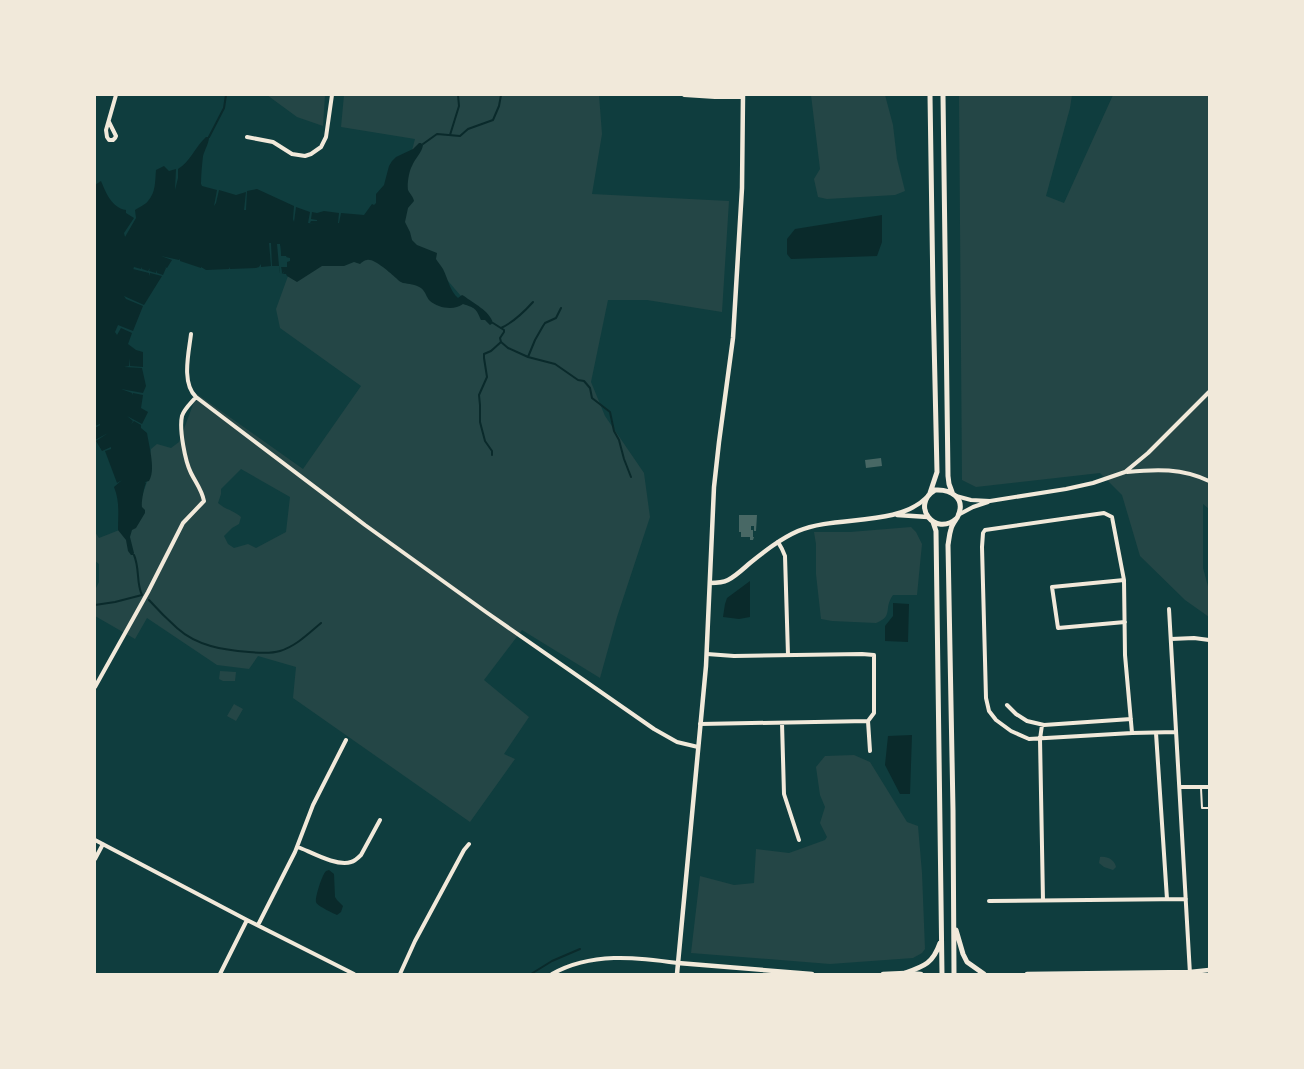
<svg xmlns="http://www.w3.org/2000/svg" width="1304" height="1069" viewBox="0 0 1304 1069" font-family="'Roboto Serif',serif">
<rect width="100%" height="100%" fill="#0f3d3e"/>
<path fill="#244646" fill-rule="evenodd" d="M267,95H325L323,126L297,117Z
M344,95H599L602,134L592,194L729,201L722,312L647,300H608L591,382L605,416L644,473L650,517L617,617L600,678L522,630L484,680L529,717L504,754L515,759L470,822L293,698L296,667L258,656L249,669L217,665L147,618L135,639L95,616V590L99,582V564L95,561V532L99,538L132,525L149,476V461L151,449L157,444L171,448L179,442L197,394L303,469L361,386L280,328L276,309L288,276L321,264L374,258L467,303L442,274L406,244L401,212L410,158L415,139L341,127ZM241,469L290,497L286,532L256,548L248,544L234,548L228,544L224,536L232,528L239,524L241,517C233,510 226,510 218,503L221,494V489Z
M811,95H885L893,125L897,159L905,191L895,195L827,199L818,197L814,179L820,169Z
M959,95H1072L1070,108L1046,196L1064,203L1113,95H1209V509L1203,504V568L1209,590V617L1185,600L1140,556L1122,495L1100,473L976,487L962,480Z
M911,527L916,532L922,544L917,595H893C883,609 894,616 876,623L832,621L821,619L816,574V544L814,532H850Z
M220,671L236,672L235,681H223L219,679Z
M234,704L243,709L236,721L227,716Z
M854,755L870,762L907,822L918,826L922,873L925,949L922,953L913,958L830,964L691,953L700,876L734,885L754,883L756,849L789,853L825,840L827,837L820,823L825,807L820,795L816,767L825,756Z
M1100,857C1107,856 1115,860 1116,867L1113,870L1104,867L1099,863Z"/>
<path fill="#0a2a2b" d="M206,137H209C209,143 205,149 203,156C202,165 201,175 201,184L202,186L217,190L214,206L216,203L219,190L236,195L246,192L244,210H246L247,191L257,189L294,206L293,219L294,222L296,207L310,212L308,223L317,224L310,223L311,221H317V220L311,219L312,212L317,213L324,211L339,213L338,223H339L341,213L364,215L372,204L374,205L376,203V194L384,185L389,166L392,161L396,157L413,149L419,143H421L423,145C422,153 415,158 412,166C409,171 407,184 408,190C410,194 413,196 414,201L408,208L405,222L410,232L412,240L417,245L437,253L436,259C438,262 441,266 443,269C448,279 450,291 458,298L462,295L464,296C473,303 490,311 493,323L490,325L485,320H481C476,308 475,308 463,304C454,311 438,308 430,301C426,297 426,292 421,288C415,284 409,284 403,283C400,282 398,280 396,278C390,273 374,258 367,260C365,260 362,262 360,264L354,262L344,266H322L297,282L287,276L286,274H283L285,271L282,274L281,266L287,267V261L290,258L281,256L280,244V273L279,266H272L271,243H269L271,266L261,267V264L259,267L256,268V266V268L230,269L229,267V269L206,270L201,267V268L180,261V259L179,260L161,256L172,260L167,268L165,267L166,268L163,275L157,273V270L156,273L149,271L150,268L148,271L142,269L141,267V269L134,267L136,260L131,277L133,269L149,273V276L150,273L162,276L144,305L124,296L126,299L143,306L133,331L118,325L115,332L117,335L121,328L132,333L128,344L136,350L143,352V367L130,366V358L129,366L124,367L142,368L146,386L143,393L121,389L132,393L133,395V393L143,395L141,408L148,412L142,424L127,416L133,421L131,424L134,421L141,425V428L147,433C149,446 156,470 149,481L145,482L146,483C144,487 141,503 142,507C143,508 144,509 145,510V513L136,528L132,530L130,537L134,553L133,555H131L128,551L126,540L118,530C118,516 120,501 114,487L122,480L117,483L105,451L111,449V447L102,451L96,441L108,433L95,440V428L100,425V424L95,426V185L101,181C106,193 112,208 126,210V213L134,218L124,233L125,237L136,218L135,210C139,207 145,205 148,201C156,192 155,181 156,170L164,166L169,171L176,169L175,190L178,178V169C190,162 195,147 206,137Z
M882,215V242L877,256L791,259L787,254V239L795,229Z
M750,581V617L739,619L723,617L725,604L727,598Z
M893,603L909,604L908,642L885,641V626L893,616Z
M912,735L910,794H900L885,765L888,736Z
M329,870L334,874L335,897L337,900L343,906L341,912L337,915C333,913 317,906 316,902C315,897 322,875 326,871Z"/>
<path fill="#0f3d3e" d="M277,244H280L281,256H286L287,258H290V261L287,262V267H281L282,274L280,273L279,266Z"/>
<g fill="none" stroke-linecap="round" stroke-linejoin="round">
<path stroke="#0a2a2b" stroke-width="2" d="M450,135L459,106L458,95
M209,137L224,108L226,95
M423,144L437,134L460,136L468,129L493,120L499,106L501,95
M501,328C514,322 524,312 533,302
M501,342L508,348L528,357L555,364L578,380L584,381L590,388L592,398L610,412L614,431L619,440L624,459L631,477
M528,357L535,340L543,326L545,323L556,318L561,308
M492,455V451L485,441L480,422V405L479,395L487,377L484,358V354L491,351L501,342L500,338L504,332V330L493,323
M149,600C158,610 167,619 177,628C197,646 223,650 249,652C259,653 270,654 280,651C296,646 308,634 321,623
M95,605L115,602L142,595C136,583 140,569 134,555
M531,974L552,961L580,949"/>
</g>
<path fill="#486865" d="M881,458L882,466L866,468L865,460Z
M739,515H757L756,531H754V526H751V530H753V537H754L753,540H750V537H741V532H739Z"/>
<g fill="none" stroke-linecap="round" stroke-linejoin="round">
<path stroke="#f1e9da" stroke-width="2" d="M1201,788L1202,808H1209"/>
<path stroke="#f1e9da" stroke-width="4" d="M684,95L715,97H743
M109,122L116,136L115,138L113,140H109L107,137L106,130L116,95
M247,137L273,142L292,154L305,156L311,154L321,147L326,137L332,95
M191,334C189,352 181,383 196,397L365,525L486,612L654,729L677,742L698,747
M1127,472C1156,469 1182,468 1209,481
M956,496L971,500L990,501L1066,489L1093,483L1125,472L1148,453L1209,392
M958,515L973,507L988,502
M778,542L782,549L785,556L788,655
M1124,580L1052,587L1058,628L1125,622
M1169,609L1190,974
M1171,639L1194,638L1209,640
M707,654L734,656L862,654L874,655V713L868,721L870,751
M95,687L148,592L183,523L204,501C202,490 196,483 191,473C185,461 179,429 182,416C184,409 192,402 196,397
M1007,705L1016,714L1027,721L1044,725L1131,719
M782,723L784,794L799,840
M700,724L868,721
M1042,725L1040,739L1043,900
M1132,733L1125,655L1124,580L1112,517L1104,513L985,530L983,533L982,547L986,698L989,711L996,720L1011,731L1029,739L1132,733L1176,732
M1156,733L1167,899
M1180,787H1209
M95,840L247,920L354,974
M298,847C311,852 337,867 351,862C355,861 358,858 361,855L380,820
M95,859L103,844
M989,901L1186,899
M258,925L295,852L313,805L346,740
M220,974L247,920
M400,974L415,941L464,850L469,844
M552,974C591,952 636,957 678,963"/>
<path stroke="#f1e9da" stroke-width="4.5" d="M897,515L928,517
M710,583C717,583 722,583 728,580C736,576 743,569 750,563C765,551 780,539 798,531C836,515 896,527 926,498
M678,963L812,974
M677,974L706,666L714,487L719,442L733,338L742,188L743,95
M883,974L905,973L921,974
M1027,974L1190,972L1209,970"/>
<path stroke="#f1e9da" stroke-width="5" d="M943,95L948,476L949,484L952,492
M930,493L937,472L933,294L930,95
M933,522L936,531L942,974
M956,930L963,954L967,962L984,974
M905,973C925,966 933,963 940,943
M954,974L953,810L948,545C949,540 949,535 951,529C952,524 956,520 958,516C966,498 951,489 935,490C910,505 935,538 957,518"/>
</g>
<rect width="1304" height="1069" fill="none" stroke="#f1e9da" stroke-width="192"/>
</svg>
